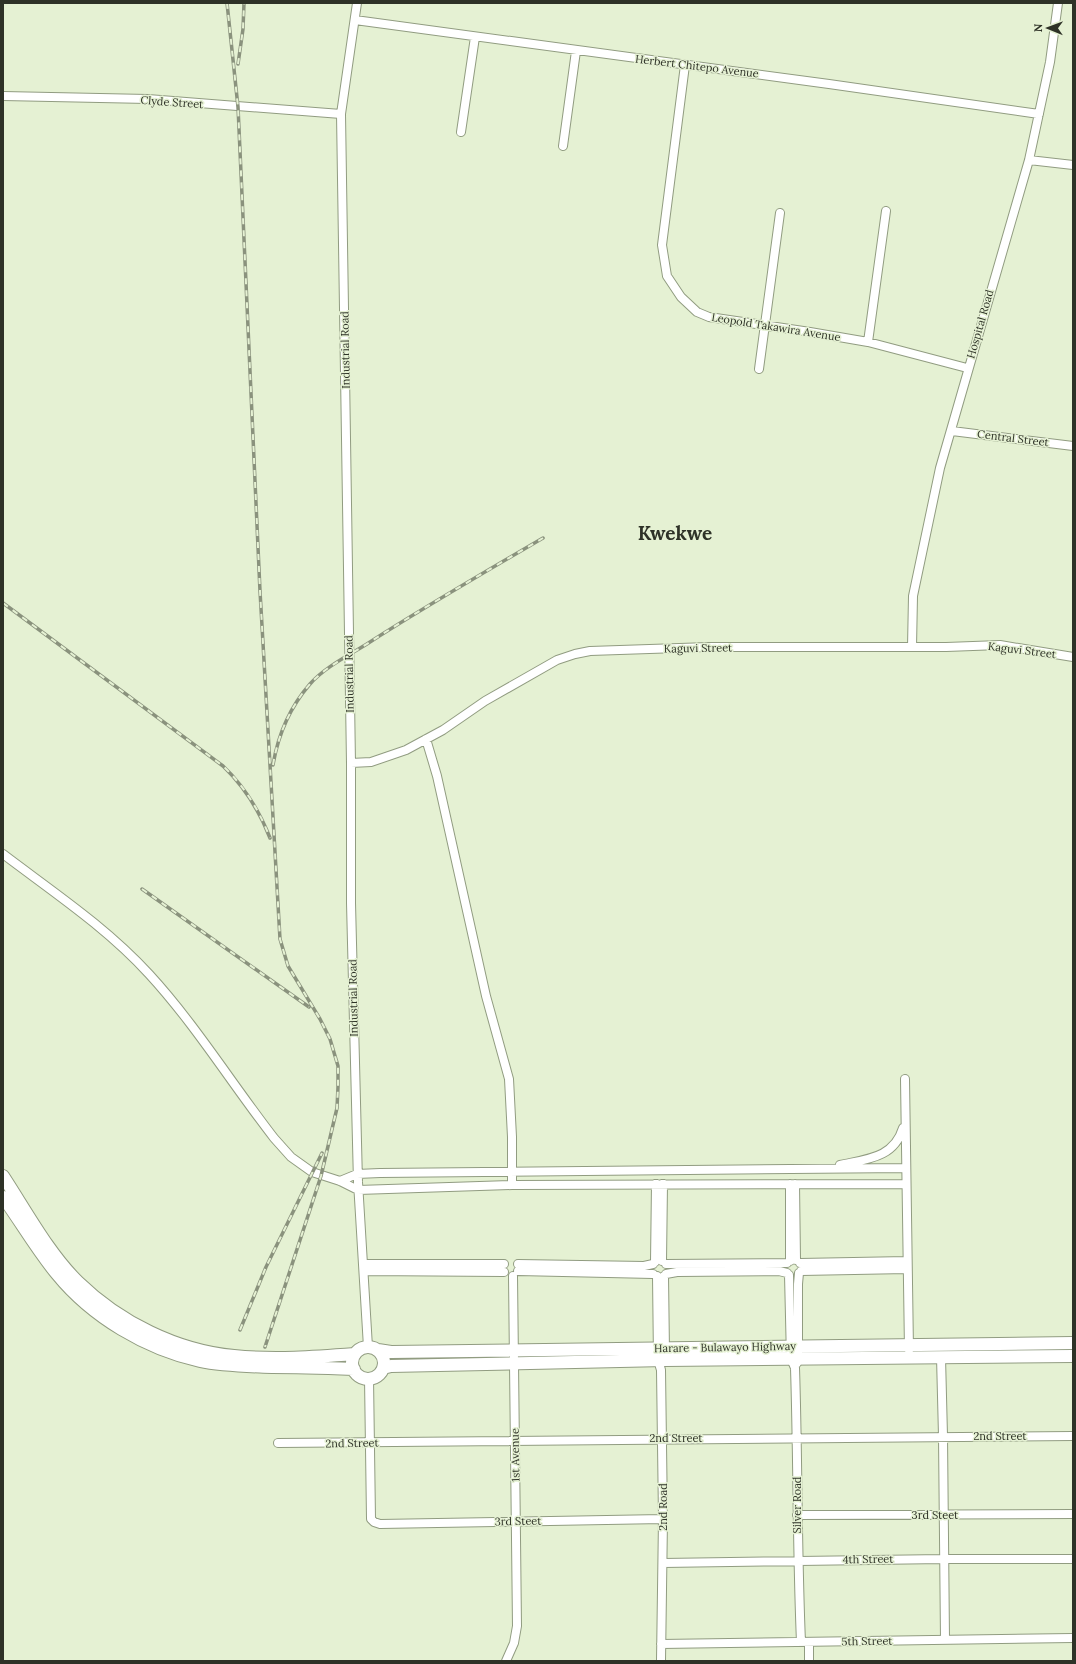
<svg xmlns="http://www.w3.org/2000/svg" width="1076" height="1664" viewBox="0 0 1076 1664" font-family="Lora,serif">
<rect width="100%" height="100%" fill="#e5f1d3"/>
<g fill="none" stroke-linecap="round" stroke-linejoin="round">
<defs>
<path id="minor" d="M357,3L341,114L351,763V903L358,1182L368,1347
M355,20L829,84L1039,114
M685,65L662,245L667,276L681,297L697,312L709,317L810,332L868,342L967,368
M3,96L148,99L341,114
M461,132L475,37
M563,146L576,51
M1029,160L1073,165
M868,342L886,211
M759,369L780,213
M952,431L1073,446
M912,647L913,596L940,468L1029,160L1050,62L1058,3
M426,739L437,776L486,996L509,1079L512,1137V1185
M351,763L371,762L406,750L443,730L485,701L557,660L575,654L590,651L709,647H946L1000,645L1073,657
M3,854C53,892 106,927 149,974C195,1024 232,1084 274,1138L291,1157L312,1172L340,1181L358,1190L512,1185L906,1184
M905,1079L909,1350
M840,1165C867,1159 894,1158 903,1128
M340,1181L357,1174L380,1173L906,1168
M790,1184V1261
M795,1184L796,1260
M662,1261L663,1184
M655,1262L656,1184
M800,1263L907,1261
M363,1264H504
M518,1264L644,1266L653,1264
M666,1264L787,1263
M364,1271L504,1272
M518,1271L653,1274
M801,1271L907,1269
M666,1274L677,1272L779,1271L787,1273
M789,1275L791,1359L795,1368C798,1459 797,1550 801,1642
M657,1276L658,1360L661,1370L663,1519L661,1661
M664,1276L665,1352
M941,1357L943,1436L945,1639
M797,1363L798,1359V1284L799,1273
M369,1378L371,1519L374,1522L380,1524L663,1519
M278,1443L1073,1436
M797,1515L1073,1514
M663,1563L944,1559H1073
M809,1642V1661
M661,1644L1073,1638
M506,1661L514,1643L517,1626L513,1276"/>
<path id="highway" d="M3,1176C26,1211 49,1254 78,1282C119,1322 177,1351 234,1356C274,1360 315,1357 355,1354
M3,1197C21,1222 37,1250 57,1274C92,1317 146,1349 200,1361C223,1366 248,1366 272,1367C299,1367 327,1368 354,1369
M352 1363a16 16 0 1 1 32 0a16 16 0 1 1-32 0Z
M378,1350L391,1352L1073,1343
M383,1368L391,1366L665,1360L1073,1356"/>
</defs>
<use href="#minor" stroke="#919c81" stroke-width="10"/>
<use href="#highway" stroke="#919c81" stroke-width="14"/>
<use href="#minor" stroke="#fff" stroke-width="8"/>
<use href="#highway" stroke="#fff" stroke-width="12"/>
<defs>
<path id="rail" d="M227,3L238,107L260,591L280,939L288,966L320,1019L330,1039L338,1066V1087L337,1108L321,1176L265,1347
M238,64L243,29L244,3
M3,603L223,766C245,787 259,810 270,838
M273,765C278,735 290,707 310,684C326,666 350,655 370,642C426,606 485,572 543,538
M142,889L309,1007
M240,1330L266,1267L322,1153"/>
</defs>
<use href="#rail" stroke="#8a927d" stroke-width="3.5"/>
<use href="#rail" stroke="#e5f1d3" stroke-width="2" stroke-dasharray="6" stroke-linecap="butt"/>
</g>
<g text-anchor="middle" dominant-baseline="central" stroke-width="3" stroke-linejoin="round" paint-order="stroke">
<g font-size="11" fill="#2e3227" stroke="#e5f1d3">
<text transform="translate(697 66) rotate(7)">Herbert Chitepo Avenue</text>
<text transform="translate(172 102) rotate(4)">Clyde Street</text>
<text transform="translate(980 324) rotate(-74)">Hospital Road</text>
<text transform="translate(776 327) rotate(9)">Leopold Takawira Avenue</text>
<text transform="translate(345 350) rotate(-91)">Industrial Road</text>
<text transform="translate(1013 438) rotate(7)">Central Street</text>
<text transform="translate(698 648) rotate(-1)">Kaguvi Street</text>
<text transform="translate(1022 650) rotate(7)">Kaguvi Street</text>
<text transform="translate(349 674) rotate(-91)">Industrial Road</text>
<text transform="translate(353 998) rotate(-91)">Industrial Road</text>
<text transform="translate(725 1347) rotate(-1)">Harare - Bulawayo Highway</text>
<text x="1000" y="1436">2nd Street</text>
<text x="676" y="1438">2nd Street</text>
<text transform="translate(352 1443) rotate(-1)">2nd Street</text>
<text transform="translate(515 1455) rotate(-91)">1st Avenue</text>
<text transform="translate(797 1505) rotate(-90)">Silver Road</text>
<text transform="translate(663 1507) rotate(-90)">2nd Road</text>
<text x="935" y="1515">3rd Steet</text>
<text transform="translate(518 1521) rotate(-1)">3rd Steet</text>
<text transform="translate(868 1559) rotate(-1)">4th Street</text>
<text transform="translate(867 1641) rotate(-1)">5th Street</text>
</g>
<g font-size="19" font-weight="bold" fill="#2e3227" stroke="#e5f1d3">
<text x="675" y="533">Kwekwe</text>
</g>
</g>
<rect width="1076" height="1664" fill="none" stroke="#2e3227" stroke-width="8"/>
<g transform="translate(1048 28) rotate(271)" stroke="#e5f1d3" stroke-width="3" paint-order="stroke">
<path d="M0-3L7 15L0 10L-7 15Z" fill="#2e3227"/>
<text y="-6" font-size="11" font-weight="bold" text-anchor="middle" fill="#2e3227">N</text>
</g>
</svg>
